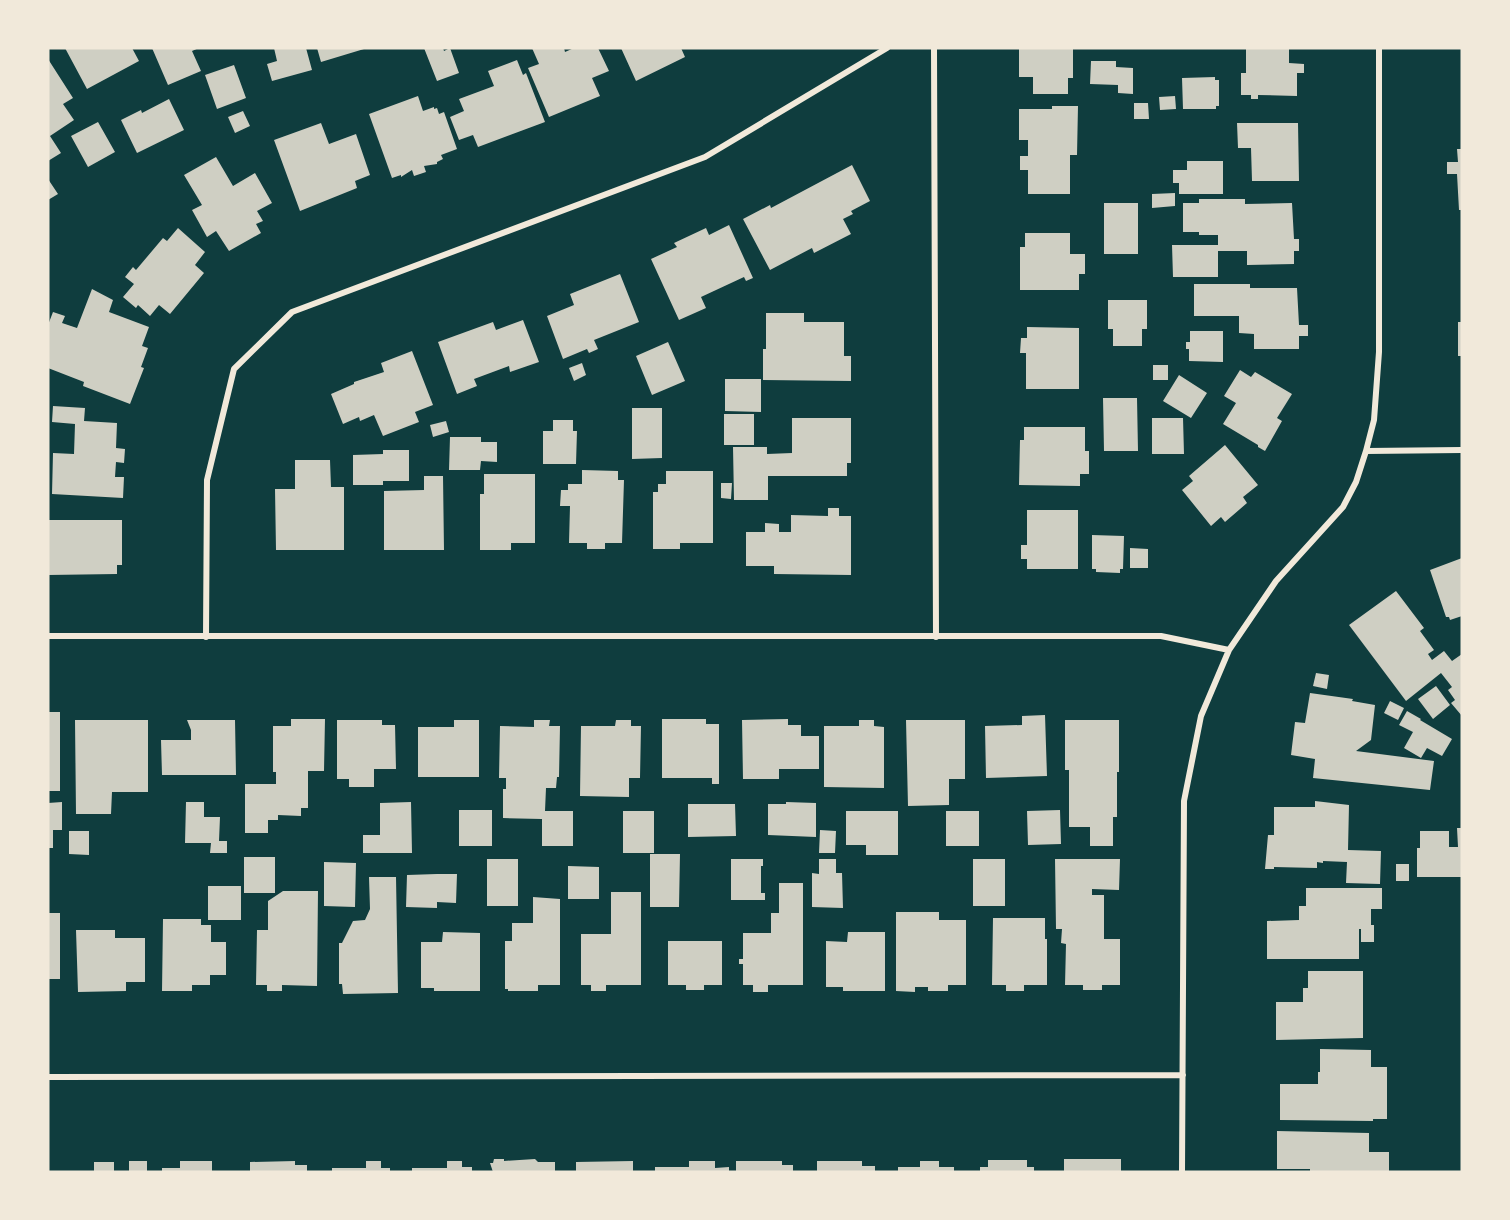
<svg xmlns="http://www.w3.org/2000/svg" width="1510" height="1220" viewBox="0 0 1510 1220" font-family="Montserrat,sans-serif">
<rect width="100%" height="100%" fill="#0f3d3e"/>
<path fill="#cfcfc3" d="M65,48H132L139,61L87,89Z
M152,48H199L192,51L201,71L168,85Z
M274,48H306L312,70L272,81L267,64L277,61Z
M317,48H364V49L321,62Z
M424,48H443L444,51L450,48L459,73L437,81Z
M532,48H564L565,52L574,48H598L609,71L592,78L600,96L549,117L528,68L539,64Z
M621,48H681L685,57L636,81Z
M1019,48H1073V78H1068V94H1033V77H1019Z
M1246,48H1289V63L1304,64V73H1297V96L1258,95V99H1251V95H1241V73H1246Z
M48,59L73,98L63,104L74,120L50,136L61,153L48,161Z
M517,60L523,75L526,73L545,122L478,147L473,135L459,140L450,117L464,111L459,99L494,86L488,71Z
M1091,61H1116V67L1133,68V94L1118,93V85L1090,84Z
M234,65L246,98L217,109L205,75Z
M1215,77V80H1219V106H1216V109H1183L1182,78Z
M418,96L423,111L434,107V109L437,108L439,114L444,112L457,149L441,155L443,159L437,162V164L424,166L426,172L414,176L412,170L401,177V175L392,178L369,114Z
M1175,96L1176,109L1160,110L1159,97Z
M169,99L184,130L137,153L121,120L141,110L142,113Z
M1134,103H1148L1149,119H1134Z
M1052,106H1078L1077,155H1070V194H1028V170H1020V156H1028V140H1019V109H1052Z
M243,111L250,126L235,133L228,117Z
M98,122L115,152L88,167L71,136Z
M321,123L329,144L356,134L370,175L355,181L357,188L300,211L274,140Z
M1237,123H1298L1299,181H1252L1251,148H1238Z
M1457,149H1462V210H1459L1457,174H1447V162H1458Z
M216,157L233,186L255,173L272,203L257,211L263,221L256,224L261,233L229,251L216,231L207,237L192,210L202,205L184,175Z
M1187,161H1223V194H1179V183H1173V170H1187Z
M852,165L870,201L851,211L853,214L843,219L851,234L814,253L812,248L770,270L743,219L770,205L771,208Z
M48,179L58,194L48,200Z
M1175,193V206L1152,208V194Z
M1199,199H1245V204L1292,203L1294,239H1299V251H1294V264L1247,265V251H1218V277H1173L1172,245H1218V235H1199V232H1183V203H1199Z
M1104,203H1138V254H1104Z
M729,225L753,278L746,281L744,277L701,297L706,308L679,320L651,259L677,247L674,243L706,228L709,235Z
M178,228L205,252L195,265L204,273L170,314L159,305L150,316L138,305L136,308L123,297L134,284L125,277L133,267L136,270L163,238L167,241Z
M1025,233H1070V254H1085V274H1079V290H1020V247H1025Z
M620,274L639,322L594,340L598,349L589,353L587,349L563,359L547,316L574,305L570,294Z
M1194,284H1250V288H1297L1299,325H1308V336H1299V349H1254V334L1239,333V316H1194Z
M92,289L113,300L109,312L149,327L142,346L148,348L141,367L144,368L130,404L83,386L84,382L48,368V325L53,312L65,316L62,323L77,328Z
M1108,300H1147V329H1142V346H1113V329H1108Z
M766,313H804V322H844V356H851V381L763,380V349H766Z
M523,320L539,362L510,372L509,366L474,379L477,386L457,394L438,342L493,322L496,330Z
M1458,322H1462V356H1458Z
M1027,327L1079,328V389H1026V353H1020L1021,338H1027Z
M1190,331H1223V362L1189,361V349H1186V342H1190Z
M668,342L685,381L652,395L636,356Z
M412,351L433,405L415,412L419,422L383,436L374,415L360,421L359,417L343,424L331,394L354,384V382L384,372L381,363Z
M582,363L586,375L574,381L569,368Z
M1153,365H1168V380H1153Z
M1240,370L1251,377L1255,372L1292,394L1277,418L1282,421L1265,451L1258,447V445L1223,424L1236,403L1224,396Z
M1179,375L1207,393L1191,418L1163,401Z
M725,379H761V412L725,411Z
M1103,398H1137L1138,451H1104Z
M53,406L85,408L84,421L117,423L116,448L125,449L124,463L116,462L115,477H124L123,498L52,494L53,453L74,454L75,424L52,422Z
M632,408H662V458L632,459Z
M724,414H754V445H724Z
M792,418H851V463H847V476H768V500H734L733,447H767V454L792,453Z
M1152,418H1183L1184,454H1152Z
M553,420H573V431H577L576,464H543V431H553Z
M446,421L449,432L433,437L430,425Z
M1024,427H1085V451H1089V474H1080V486L1019,485L1020,440H1024Z
M450,437H481V442H497V462L481,461L480,470H449Z
M1225,445L1258,485L1243,497L1247,503L1225,522L1221,517L1211,526L1182,490L1193,481L1189,476Z
M383,450H409V481H383V485H353V455L383,454Z
M295,460H330L331,487H344V550H276L275,489H295Z
M582,470L618,471V480H624L622,543H605V549H587V543H569L570,506H560L561,490H568V484H582Z
M666,471H713V543H680V549H653V492H658V484H666Z
M484,474H535V543H511V550H480V494H484Z
M424,476H443L444,550H384V491L424,490Z
M721,483H732L731,499L721,498Z
M828,508H839V516H851V575L774,574V566H746V532H765V523L779,524V532H791V515L828,516Z
M1027,510H1078V569H1027V559H1021V545H1027Z
M48,520H122V565H117V574L48,575Z
M1092,535L1124,536L1123,569H1120V573L1096,572V569H1092Z
M1130,548L1148,549V568H1130Z
M1462,558V616L1450,620L1449,617H1446L1430,570Z
M1396,591L1424,628L1420,631L1434,650L1428,654L1432,660L1444,651L1452,661L1462,654V716L1451,703L1455,700L1448,690L1452,687L1441,673L1406,701L1349,625Z
M1316,673L1329,675L1327,689L1313,686Z
M1436,686L1450,705L1433,719L1418,699Z
M1310,693L1353,699L1352,701L1375,705L1371,740L1356,751L1434,761L1430,790L1313,778L1315,759L1291,755L1295,722L1305,723Z
M1390,701L1404,708L1398,720L1384,713Z
M1407,711L1421,719L1420,720L1452,739L1442,756L1427,748L1421,758L1404,748L1413,732L1399,725Z
M48,712H60V791H48Z
M1045,715L1047,776L986,778L985,726L1022,725V716Z
M291,719H325L324,771H308V808H301V816L278,815V820H268V833H245V784H276V772H273V726H291Z
M662,719H706V724H719V784H712V778H662Z
M788,719V725H801V736H819V769H779V779H743L742,720Z
M75,720H148V792H112L111,814H76Z
M187,720H235L236,775H162L161,740H191V730Z
M337,720H382V725H395L396,769H374V787H349V779H337Z
M454,720H479V777H418V727H454Z
M534,720H550L549,726H560L559,777H557L556,788H546L545,811H573V846H542V819L503,818V789H506V778H499L500,726L534,727Z
M616,720H631V726H641L640,778H629V797L580,796L581,726H615Z
M859,720H874V726L884,727V788L824,787V726H859Z
M906,720H965V779H949V805L908,806Z
M1065,720H1119V772H1117V817H1113V846H1090V827H1069V770H1065Z
M1315,801L1349,805L1348,850L1381,851L1380,884L1346,883L1347,862L1323,861V863L1317,862V868L1274,867V869H1265L1268,835H1274V807H1315Z
M62,802V830H53V848H48V803Z
M186,802H204V817H220L219,841H227V853H210L211,843H185Z
M411,802L412,853H363V835H380V803Z
M786,802L816,803V837L768,835V804H786Z
M688,804H735L736,836L688,837Z
M459,810H492V846H459Z
M1060,810L1061,844L1028,845L1027,811Z
M623,811H654V853H623Z
M846,811H898V855H866V845H846Z
M946,811H979V846H946Z
M1457,828H1462V877H1417V848H1420V831H1449V847H1458Z
M820,830L836,831L835,853H819Z
M69,831H89V855L69,854Z
M650,854H680L679,907H650Z
M244,857H275V893H244Z
M487,859H518V906H487Z
M731,859H763V866H761V893H765V900H731Z
M819,859H836V873H842L843,908L812,907V873L819,874Z
M973,859H1005V906H973Z
M1055,859H1120L1119,890L1092,889V895H1104V939H1120V985H1102V990H1083V985H1065L1066,944L1061,943L1062,929H1056Z
M324,862L356,863L355,907L324,906Z
M1396,864H1409V881H1396Z
M568,866L599,867V899H568Z
M437,874H457L456,903L437,902V908L406,907L407,875Z
M369,877H396L398,993L343,994L342,984H339V943H342L353,921L365,920L370,909Z
M779,883H803V985H768V992H753V985H743V964H739V959H743V933H771V913H779Z
M208,886H241V920H208Z
M1306,888H1382V909H1371V925H1374V942H1361V929H1359V959H1267V921L1299,920V906H1306Z
M283,891H318L317,986L282,985V991H267V985H256L257,930H268V901Z
M611,892H641V985H606V991H591V985H581V934H611Z
M533,897L560,899V985H538V991H508V989H505V941H512V923H533Z
M896,912H939V920H966V985H948V991H928V987H915V992L896,991Z
M48,913H60V979H48Z
M993,918H1045V939H1047V985H1024V991H1006V985H992Z
M163,919H201V925H211V942H226V975H210V985H192V991H162Z
M76,930H115V938H145V982H126V991L78,992Z
M443,932L480,933V991H434V988H421V942H442Z
M848,932H885V991H843V987H826V941L847,942Z
M668,941H722V985H704V990H686V985H668Z
M1308,971H1363V1038L1276,1040V1002H1303V988H1308Z
M1320,1049L1371,1050V1067H1387V1119H1373V1121L1280,1120V1084H1318V1072H1320Z
M1277,1131L1369,1133V1152H1389V1172H1310V1169H1277Z
M494,1159H504V1161L535,1159L538,1162H555V1172H493L490,1163H493Z
M1064,1159H1121V1172H1064Z
M988,1160H1027V1167H1034V1172H980V1167H988Z
M129,1161H147V1172H129Z
M180,1161H212V1172H162V1168H180Z
M295,1161V1165H307V1172H250V1162Z
M366,1161H381V1168H390V1172H332V1168H366Z
M447,1161H462V1167H472V1172H412V1168H447Z
M633,1161V1172H576V1162Z
M689,1161H715V1168L729,1167V1172H655V1167H689Z
M736,1161H782V1165H793V1172H736Z
M817,1161H862V1166H875V1172H817Z
M920,1161H939V1167H954V1172H898V1167H920Z
M94,1162H114V1172H94Z"/>
<g fill="none" stroke-linecap="round" stroke-linejoin="round">
<path stroke="#f1e9da" stroke-width="6" d="M934,48L936,637
M1366,451L1462,450
M48,636H1161L1229,650
M206,637L207,480L234,369L292,312L705,157L887,48
M48,1077L1183,1075
M1182,1172L1184,801L1201,716L1229,650L1276,581L1343,507L1356,482L1366,451L1374,420L1379,352V48"/>
</g>
<rect width="1510" height="1220" fill="none" stroke="#f1e9da" stroke-width="99"/>
</svg>
